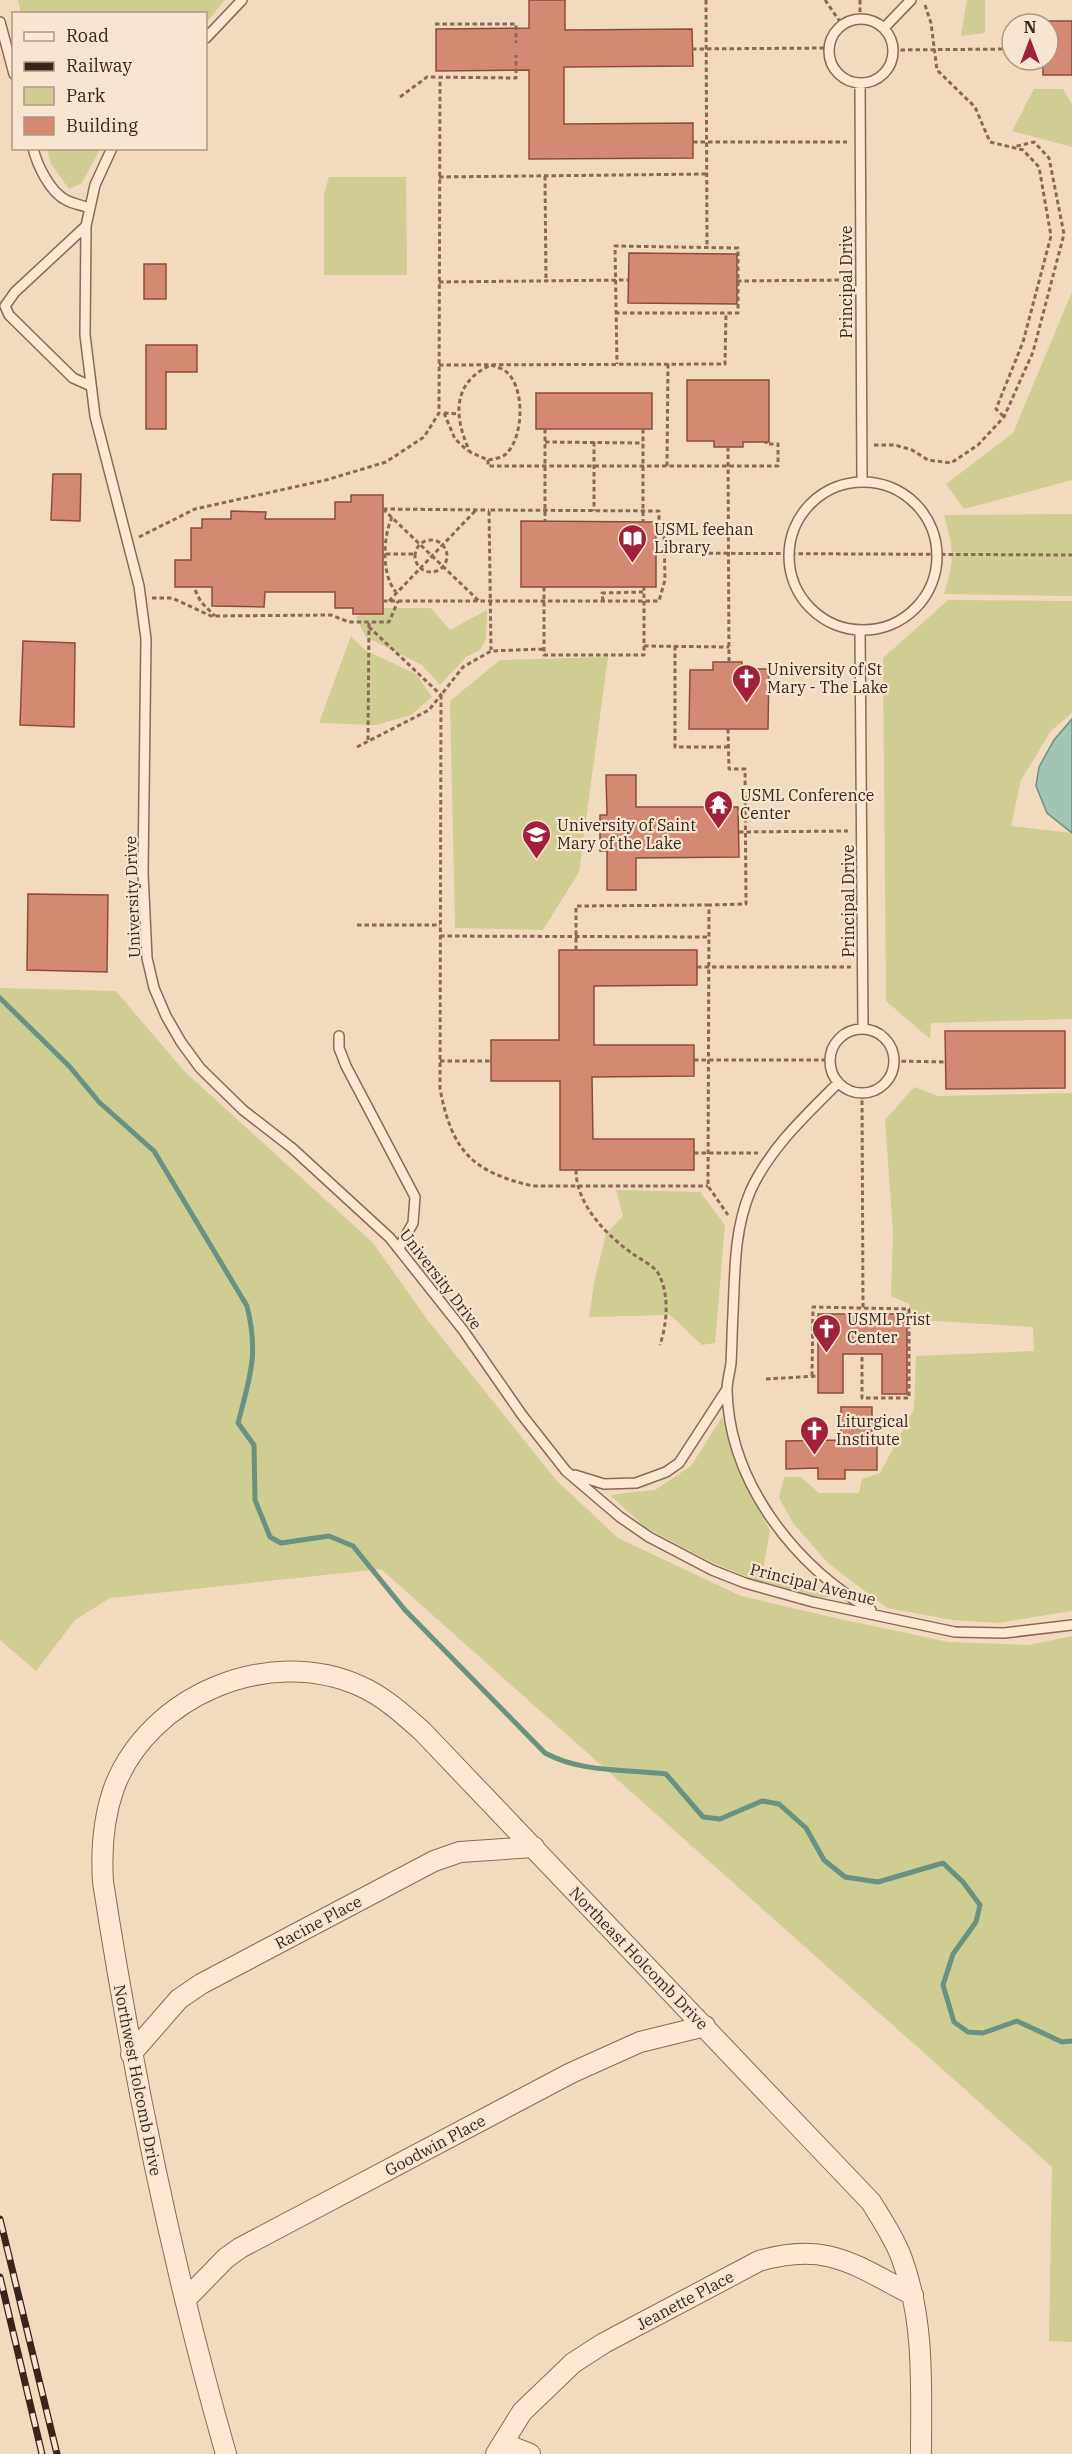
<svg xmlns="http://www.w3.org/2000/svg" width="1072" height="2454" viewBox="0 0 1072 2454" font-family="'IBM Plex Serif',serif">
<rect width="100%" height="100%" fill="#f2dabf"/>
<path fill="#d0cd92" d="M18,0H225L206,23V14L21,13Z
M967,0H985V33L961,36Z
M1034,89H1063L1072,104V147L1012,131Z
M47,149V148L100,149L82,183L69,189L51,164Z
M329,177H406L407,275H324V194Z
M1072,292V480L964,509L946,484L1013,433Z
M1072,514V596L944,594C955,557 954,552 944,515Z
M948,600L1072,601V713L1051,731L1021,780L1011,826L1072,833V1019L931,1023L930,1039L886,1001L883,658Z
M366,608H431L450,630L487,610L486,639L480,650L466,657L440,685L422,665L366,637L356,618Z
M351,636L365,650L416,674L432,697L411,715L377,725L319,723Z
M608,657L579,872L543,930L455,928L450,701L500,660Z
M0,988L116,991L184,1071L373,1243L429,1322L557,1481L618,1538L741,1596L840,1619L949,1642L1029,1645L1072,1636V2342L1049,2341L1052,2167L381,1569L110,1598L75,1620L36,1671L0,1640Z
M914,1087L938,1096L1072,1093V1611L998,1623L952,1620L887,1608L828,1563L793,1523L779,1498L784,1477H801L819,1493H859L862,1479L880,1473L914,1409L916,1356L1034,1351L1033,1327L917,1320L909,1304L891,1296L893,1233L885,1120Z
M616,1190L700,1192L725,1225L715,1343L702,1345L670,1315L589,1317L594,1283L606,1234L623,1216Z
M722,1417L737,1465L770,1531L763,1569L835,1596L819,1598L753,1579L711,1562L645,1527L610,1495L655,1490L691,1466Z"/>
<path fill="#a3c3b4" stroke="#699281" stroke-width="1.5" d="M1072,719V833L1047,813L1036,786L1039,767L1054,740Z"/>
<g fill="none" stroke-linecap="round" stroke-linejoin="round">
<path stroke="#699281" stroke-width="5" d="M0,998L70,1067L99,1102L154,1151L247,1306C259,1355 250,1376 238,1423L254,1445L255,1500L270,1537L281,1543L329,1536L353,1546L405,1610L545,1753C582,1773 625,1769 666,1774L703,1817L720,1819L762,1801L779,1804L806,1828L824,1860L845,1877L878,1882L943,1863L963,1882L980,1905L976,1922L953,1954L943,1985L954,2022L968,2032L983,2033L1017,2021L1062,2042L1072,2041"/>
</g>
<path fill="#d38972" stroke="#8d4c3a" stroke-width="1.5" d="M529,0H565V30L692,29L693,66L564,67V124L693,123V158L529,159V70L436,71V29L529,28Z
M1048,21H1072V75H1043V60H1048Z
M629,253L737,254V304L628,303Z
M144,264H166V299H144Z
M146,345H197V372H166V429H146Z
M687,380H769V442H743V447H714V441H687Z
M536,393H652V429H536Z
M53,474H81L80,521L51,520Z
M351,495H383V614H353V608H335V592H265L264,607L212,606V587H175V560H191V528H202V519H231V511L266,512L265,519H335V502H351Z
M521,521L656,522V587H521Z
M23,641L75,643L74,727L20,725Z
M713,662H742V669H769L768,729H689L690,670H713Z
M606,775H636V807H738L739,857L636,858V890H607V851H600V815H607Z
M28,894L108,895L107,972L27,970Z
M559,950H697V985L594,986V1045H694V1076L592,1077L593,1139H694V1170H560V1081H491V1040H559Z
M945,1031H1065V1088L946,1089Z
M818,1314H907V1394H882V1354H843V1393H818Z
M841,1407H872V1440H877V1470H845V1479H818V1468L786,1469V1441L841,1440Z"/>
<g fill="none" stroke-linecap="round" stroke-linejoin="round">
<defs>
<path id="service" d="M829 51a32 32 0 1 1 64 0a32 32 0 1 1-64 0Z
M0,22L14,74
M884,28L911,0
M206,38L242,0
M860,83L862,481
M33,148C37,165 50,192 66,200C73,204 82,205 89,208
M112,148L95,185L86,226L85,335L95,416L139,586L146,639L143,873L147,958L154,988L166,1016L181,1042L200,1068L243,1110L292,1148L390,1238L463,1330L522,1415L566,1471L620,1517L649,1537L712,1570L745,1583L813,1602L955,1632L1004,1633L1072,1625
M86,226L15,292L5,306L9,315L73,378L91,386
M789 556a74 74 0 1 1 148 0a74 74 0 1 1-148 0Z
M860,630L863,1029
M830 1061a32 32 0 1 1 64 0a32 32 0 1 1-64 0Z
M339,1036V1048L346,1066L415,1197L413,1223L399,1248
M838,1083C806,1115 769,1149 750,1192C734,1231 735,1271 733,1313C732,1329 732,1346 731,1363C730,1372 727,1381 727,1390C729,1482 794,1565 871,1610
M575,1475L604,1484L636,1483L666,1472L679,1463L727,1389"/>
<path id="minor" d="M131,2054L179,1999L201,1984L434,1861L460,1852L534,1847
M185,2300L226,2258L240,2248L571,2073L640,2042L705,2026
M503,2443L530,2454
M226,2454C172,2266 133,2075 103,1882C101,1850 103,1819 114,1788C149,1695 269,1645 360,1686C383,1696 403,1714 422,1731L871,2202C882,2220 895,2239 902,2259C925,2322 921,2388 921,2454
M496,2454L522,2412L573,2363L604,2343L759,2261C828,2241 854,2265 913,2295"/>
</defs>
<use href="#service" stroke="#8c6956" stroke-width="12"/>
<use href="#minor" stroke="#8c6956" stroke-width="22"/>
<path stroke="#8c6956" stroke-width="3" stroke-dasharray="4.5 3" stroke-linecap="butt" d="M706,0L707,247
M825,0L843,26
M860,0V20
M925,5L931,23L937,70L975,107L990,142L1023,150L1039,167L1051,236L1023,342L996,409L1004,417
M435,24H516V43
M692,49L829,48
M893,50L1012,49
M400,97L427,77L516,78V55
M693,142H847
M545,176L546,281
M439,177L707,174
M737,281L847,280
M439,282L628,280
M615,313H738V248L615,246L617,364
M439,365L725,364L726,313
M491,365C495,367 500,368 504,370C526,385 524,437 506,454C501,458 494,459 488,460L470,452C454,418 451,383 491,365Z
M444,413L455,439L468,451
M444,413L458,414
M545,429V521
M643,429V522
M545,442L643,443
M594,442V511
M874,445H895L912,450L928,460L951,463L978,445L1004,417L1033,352L1064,234L1049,158L1034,142L1013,147
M728,447L729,662
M488,460V466H778V444H766V442
M667,466L668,364
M383,509L479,601
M383,509L489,510
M392,517C383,537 381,575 396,592
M139,537L195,509L326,480L386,462L424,437L439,413L440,79
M415 556a16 16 0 1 1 32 0a16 16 0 1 1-32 0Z
M656,553L1072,555
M386,554H416
M544,587V655H644V587
M195,590L201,602L215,616
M152,598H172L211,616L331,615L349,622H389L398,601
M383,601H659L665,580L664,533L659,527V511L489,510L491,650
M389,601L476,510
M603,601L602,593L643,592
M644,646L729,647
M675,646V747H728
M543,649L491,651L463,667L441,695L440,1089C452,1151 472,1172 533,1186H708
M728,729L729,769H745L746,904L709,905L708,1186L728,1215
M368,740L369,622
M357,747L429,710L441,695L369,627
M739,832L848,831
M357,925H440
M440,936L708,937
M576,950V906L709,905
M697,967H851
M694,1060H830
M440,1061H491
M894,1061L946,1062
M862,1093L863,1308
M694,1153H758
M576,1170C576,1204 606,1235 633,1254C640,1259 654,1266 658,1273C670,1294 667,1324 660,1345
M812,1376L813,1307L909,1309V1398H862V1354
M766,1379L818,1376"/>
<use href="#service" stroke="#fce8d3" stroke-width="9"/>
<use href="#minor" stroke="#fce8d3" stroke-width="20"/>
<defs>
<path id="rail" d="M0,2219L57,2454
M0,2277L42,2454"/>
</defs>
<use href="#rail" stroke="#3a251c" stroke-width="7"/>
<use href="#rail" stroke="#f8e5d0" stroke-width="4.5" stroke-dasharray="14" stroke-linecap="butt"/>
</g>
<defs>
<symbol id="library-pin" viewBox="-11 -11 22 30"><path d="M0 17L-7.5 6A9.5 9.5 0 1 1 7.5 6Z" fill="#a02138" stroke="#f8e5d0"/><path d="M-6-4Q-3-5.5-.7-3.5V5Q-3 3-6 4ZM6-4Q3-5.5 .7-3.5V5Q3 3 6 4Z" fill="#fff"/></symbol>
<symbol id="church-pin" viewBox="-11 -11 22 30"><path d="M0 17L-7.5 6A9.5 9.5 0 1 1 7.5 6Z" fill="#a02138" stroke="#f8e5d0"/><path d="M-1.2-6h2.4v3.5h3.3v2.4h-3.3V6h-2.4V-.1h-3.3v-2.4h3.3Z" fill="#fff"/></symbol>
<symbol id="temple-pin" viewBox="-11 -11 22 30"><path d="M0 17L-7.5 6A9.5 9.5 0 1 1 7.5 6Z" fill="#a02138" stroke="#f8e5d0"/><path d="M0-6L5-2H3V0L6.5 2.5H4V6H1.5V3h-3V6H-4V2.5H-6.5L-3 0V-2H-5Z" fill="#fff"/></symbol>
<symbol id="university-pin" viewBox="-11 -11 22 30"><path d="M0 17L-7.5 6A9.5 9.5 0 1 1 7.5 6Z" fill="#a02138" stroke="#f8e5d0"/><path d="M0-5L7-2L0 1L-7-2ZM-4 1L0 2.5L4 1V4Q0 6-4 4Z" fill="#fff"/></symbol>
</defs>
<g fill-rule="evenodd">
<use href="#library-pin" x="616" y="522" width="33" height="45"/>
<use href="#church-pin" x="730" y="662" width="33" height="45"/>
<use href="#temple-pin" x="702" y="788" width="33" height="45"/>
<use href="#university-pin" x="520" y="818" width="33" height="45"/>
<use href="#church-pin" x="810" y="1312" width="33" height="45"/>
<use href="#church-pin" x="798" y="1414" width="33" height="45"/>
</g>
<g text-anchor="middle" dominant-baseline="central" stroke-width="4.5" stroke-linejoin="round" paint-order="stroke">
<g font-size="16" fill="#3a251c" stroke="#f8e5d0">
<text transform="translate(846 282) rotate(-90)">Principal Drive</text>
<text transform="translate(132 897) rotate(-92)">University Drive</text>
<text transform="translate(848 901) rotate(-90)">Principal Drive</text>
<text transform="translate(441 1279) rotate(52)">University Drive</text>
<text transform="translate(813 1584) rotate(14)">Principal Avenue</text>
<text transform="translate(318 1922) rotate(-28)">Racine Place</text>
<text transform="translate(639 1958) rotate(46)">Northeast Holcomb Drive</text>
<text transform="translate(138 2080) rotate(79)">Northwest Holcomb Drive</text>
<text transform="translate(435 2145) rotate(-28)">Goodwin Place</text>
<text transform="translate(685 2300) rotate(-28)">Jeanette Place</text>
</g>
<g font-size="16" fill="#3a251c" stroke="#f8e5d0" text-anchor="start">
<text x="654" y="529">USML feehan<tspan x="654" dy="18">Library</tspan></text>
<text x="767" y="669">University of St<tspan x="767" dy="18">Mary - The Lake</tspan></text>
<text x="740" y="795">USML Conference<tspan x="740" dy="18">Center</tspan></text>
<text x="557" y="825">University of Saint<tspan x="557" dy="18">Mary of the Lake</tspan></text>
<text x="847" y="1319">USML Prist<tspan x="847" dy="18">Center</tspan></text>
<text x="836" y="1421">Liturgical<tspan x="836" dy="18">Institute</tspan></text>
</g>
</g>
<rect x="12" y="12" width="195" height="138" fill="#f8e5d0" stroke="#ac9888" stroke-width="1.5"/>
<rect x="24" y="32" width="30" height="9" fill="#fce8d3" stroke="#ac9888" stroke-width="1.5"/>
<text x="66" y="42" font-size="18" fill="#3a251c">Road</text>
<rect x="24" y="62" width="30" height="9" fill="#3a251c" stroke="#ac9888" stroke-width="1.5"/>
<text x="66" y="72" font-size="18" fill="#3a251c">Railway</text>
<rect x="24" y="87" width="30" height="18" fill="#d0cd92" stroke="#ac9888" stroke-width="1.5"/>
<text x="66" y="102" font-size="18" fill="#3a251c">Park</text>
<rect x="24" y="117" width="30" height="18" fill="#d38972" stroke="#ac9888" stroke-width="1.5"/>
<text x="66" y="132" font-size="18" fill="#3a251c">Building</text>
<g transform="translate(1030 42)"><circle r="28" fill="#f8e5d0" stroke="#ac9888" stroke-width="1.5"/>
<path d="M0-4.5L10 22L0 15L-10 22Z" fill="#a02138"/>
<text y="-9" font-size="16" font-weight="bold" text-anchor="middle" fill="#3a251c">N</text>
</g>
</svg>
